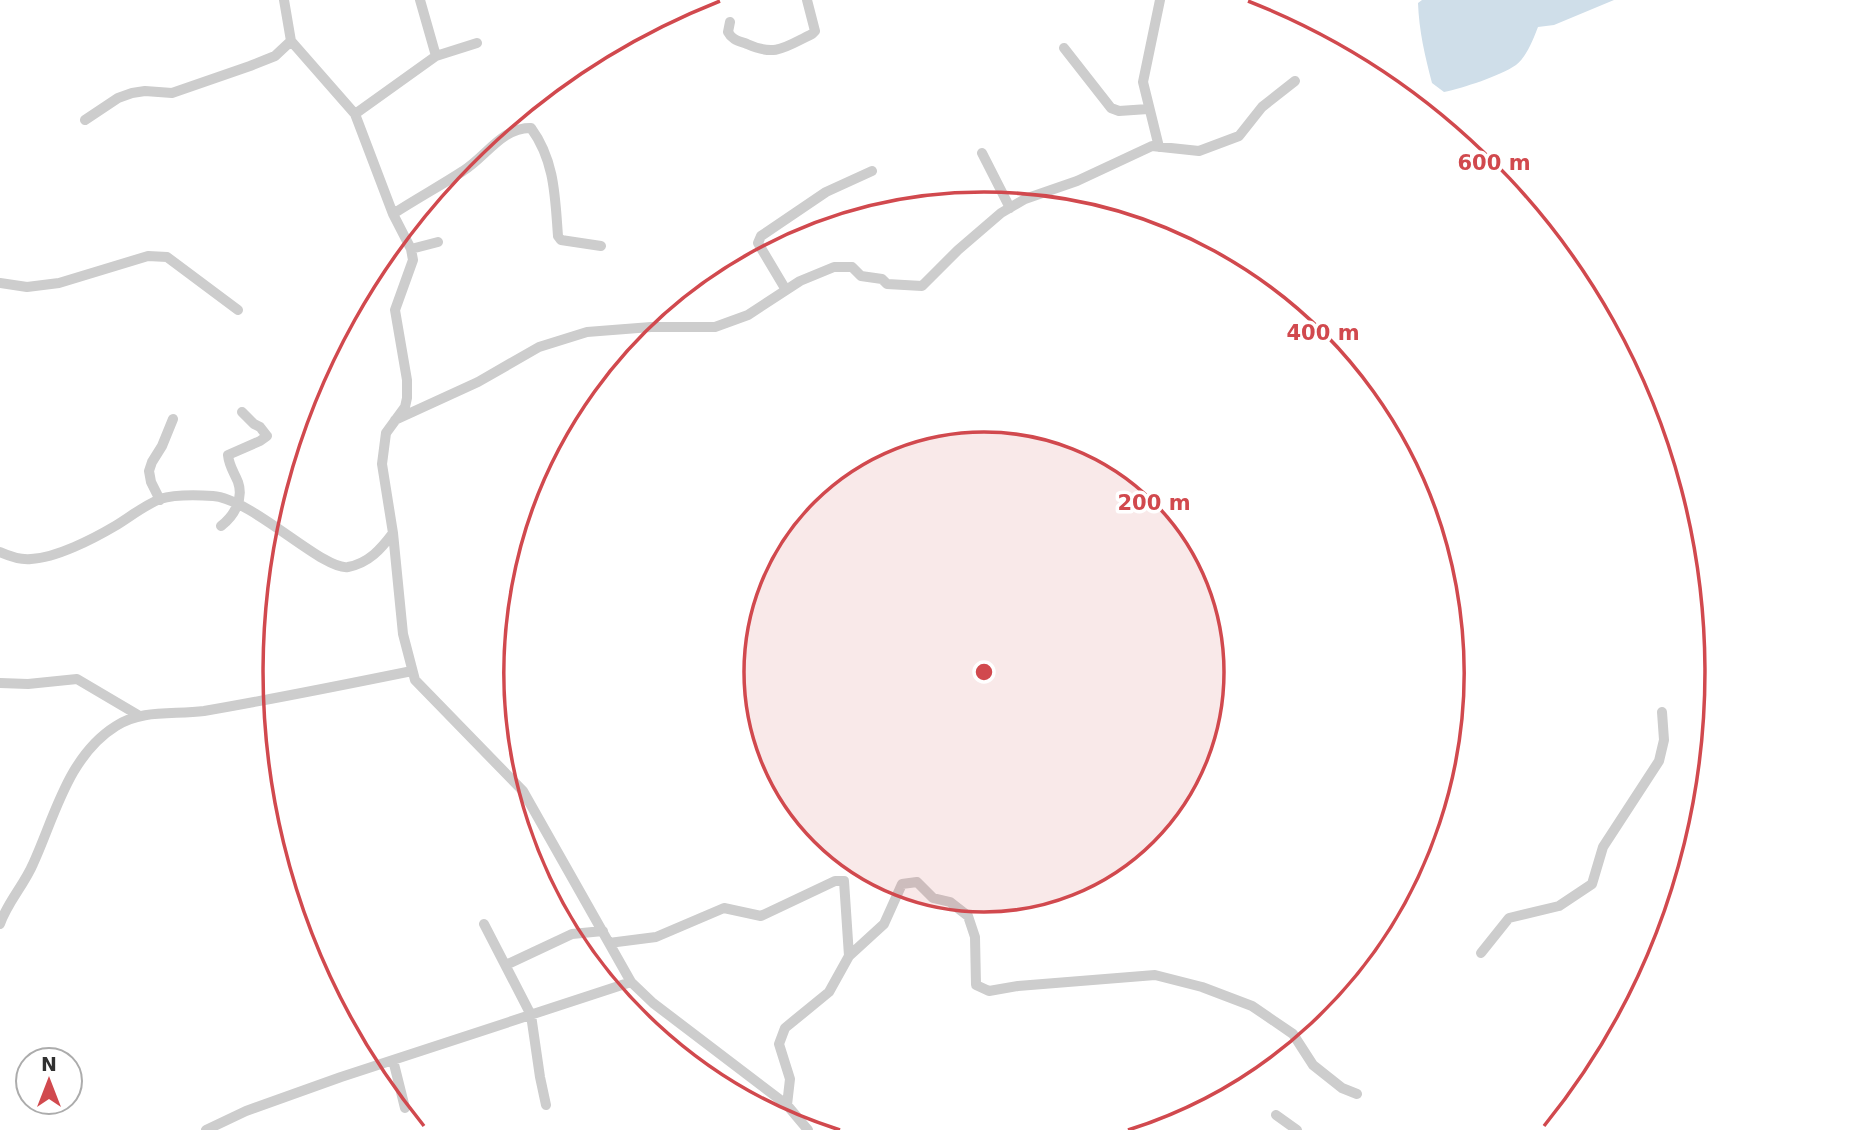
<svg xmlns="http://www.w3.org/2000/svg" width="1853" height="1130" viewBox="0 0 1853 1130" font-family="'DejaVu Sans',sans-serif">
<rect width="100%" height="100%" fill="#fff"/>
<path fill="#cfdee9" d="M1422,0H1614L1554,25L1538,27C1533,40 1527,56 1516,65C1500,76 1463,88 1444,92L1432,83C1425,56 1419,31 1418,3Z"/>
<g fill="none" stroke-linecap="round" stroke-linejoin="round">
<path stroke="#cdcdcd" stroke-width="10" d="M284,0L291,41L355,114L393,214L411,249L413,260L395,310L407,380V398L405,407L386,433L382,464L393,533L403,634L415,680L523,791L631,982L653,1003L787,1105L808,1130
M420,0L436,56
M730,22L728,32C732,40 739,41 747,44C776,57 785,47 812,34L815,31L807,0
M1064,48L1111,108L1119,111L1148,109
M355,114L436,56L477,43
M85,120L118,98L132,93L145,91L172,93L250,66L275,56L291,41
M1159,147L1143,82L1160,0
M982,153L1010,208
M393,214C416,199 440,186 463,171C485,158 502,127 531,128C555,161 555,197 558,236L561,240L601,246
M411,249L438,242
M0,283L27,287L59,283L148,256L167,257L238,310
M786,290L758,243L761,236L826,192L872,171
M395,420L478,382L539,347L587,332L651,327H715L748,315L800,281L834,267H852L861,276L882,279L887,284L922,286L958,250L1001,213L1025,199L1077,181L1152,146L1199,151L1239,136L1262,107L1295,81
M160,500L151,482L149,471L152,462L162,446L173,419
M221,526C234,516 244,499 238,482C234,472 229,466 228,455L260,441L267,436L260,427L254,424L242,412
M0,552C9,556 21,560 31,559C56,558 93,539 115,526C130,517 143,506 160,499C176,494 197,495 213,496C253,499 323,571 348,567C369,563 381,549 393,533
M0,683L28,684L77,679L138,715
M0,924C7,903 24,885 33,864C55,816 68,756 116,726C142,709 174,715 204,711C274,699 343,685 412,671
M484,924L531,1015L540,1077L546,1105
M609,943L656,937L724,908L761,916L835,881H844L849,956L884,924L902,884L917,882L933,898L950,902L968,916L975,937L976,985L989,991L1018,986L1155,975L1202,987L1252,1006L1293,1034L1313,1065L1342,1088L1357,1094
M1481,953L1509,918L1559,906L1592,884L1603,847L1659,761L1664,740L1662,712
M506,965L572,934L603,931
M393,1060L405,1108
M787,1105L790,1079L779,1044L785,1028L829,992L849,956
M1276,1115L1297,1130
M206,1130L246,1111L341,1077L631,982"/>
</g>
<circle cx="984" cy="672" r="240" fill="#d1494e" fill-opacity=".12"/>
<g fill="none" stroke="#d1494e" stroke-width="3.5">
<circle cx="984" cy="672" r="240"/>
<path d="M840 1130A480 480 0 1 1 1128 1130"/>
<path d="M424 1126A721 721 0 0 1 720 1M1248 1A721 721 0 0 1 1544 1126"/>
</g>
<circle cx="984" cy="672" r="10" fill="#d1494e" stroke="#fff" stroke-width="3.5"/>
<g font-size="21" text-anchor="middle" font-weight="bold" fill="#d1494e" stroke="#fff" stroke-width="7" stroke-linejoin="round" paint-order="stroke">
<text x="1494" y="170">600 m</text>
<text x="1323" y="340">400 m</text>
<text x="1154" y="510">200 m</text>
</g>
<g transform="translate(49 1081)"><circle r="33" fill="#ffffff" stroke="#acacac" stroke-width="2"/>
<path d="M0-5L12 26L0 18L-12 26Z" fill="#d1494e"/>
<text y="-10" font-size="19" font-weight="bold" text-anchor="middle" fill="#303030">N</text>
</g>
</svg>
